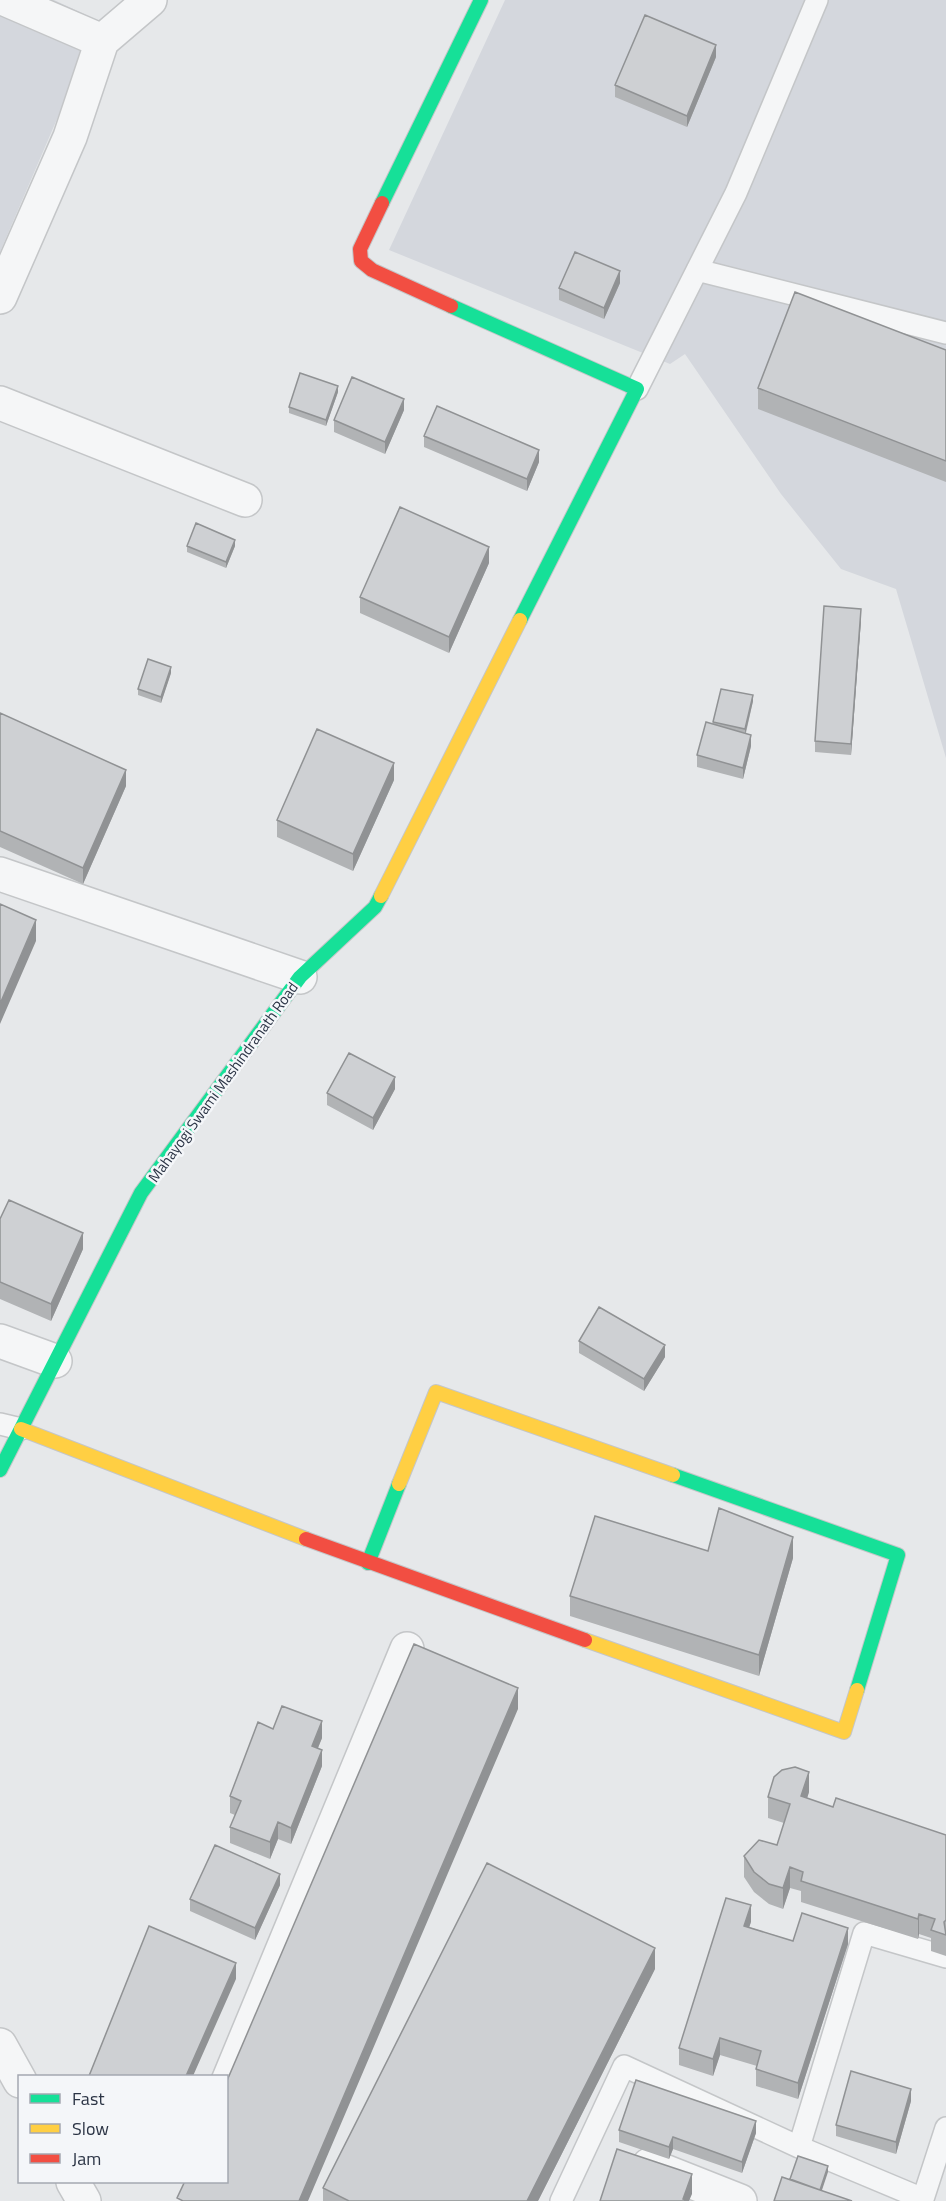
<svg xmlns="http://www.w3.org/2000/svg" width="946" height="2201" viewBox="0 0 946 2201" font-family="'Titillium Web',sans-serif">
<rect width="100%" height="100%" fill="#e6e8ea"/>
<path fill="#d4d7dd" d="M0,0H54L99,21L0,252Z
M505,0H946V758L896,589L841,569L781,494L685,354L670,364L389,250Z"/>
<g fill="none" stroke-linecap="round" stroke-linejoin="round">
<defs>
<path id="lane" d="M697,270L946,333
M637,389L736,193L817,0
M0,1424L21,1429
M799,2147L864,1933L946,1957
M561,2201L624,2066L799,2147L923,2199L946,2128"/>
<path id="street" d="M7,0L102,41
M0,297L70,137L102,41L150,0
M0,403L245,500
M0,874L300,977
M0,1341L55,1361
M0,2045L20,2081
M226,2086L407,1649
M649,2165L740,2201
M73,2182L84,2201"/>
<path id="fast" d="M382,203L481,0
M451,306L637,389L520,620
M0,1470L141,1193L300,977L375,907L381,896
M673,1475L898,1555L857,1690
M368,1563L399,1484"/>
<path id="slow" d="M381,896L520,620
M21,1429L306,1539
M399,1484L436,1392L673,1475
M585,1640L844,1732L857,1690"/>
<path id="jam" d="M382,203L360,249L361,261L372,270L451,306
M306,1539L585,1640"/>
</defs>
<use href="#lane" stroke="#c4c6c8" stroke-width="24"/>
<use href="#street" stroke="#c4c6c8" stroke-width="36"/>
<use href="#fast" stroke="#c4c6c8" stroke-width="16"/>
<use href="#slow" stroke="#c4c6c8" stroke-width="16"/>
<use href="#jam" stroke="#c4c6c8" stroke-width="16"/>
<use href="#lane" stroke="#f5f6f7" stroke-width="21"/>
<use href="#street" stroke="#f5f6f7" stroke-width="33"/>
<use href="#fast" stroke="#16e098" stroke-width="14"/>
<use href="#slow" stroke="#ffcf43" stroke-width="14"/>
<use href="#jam" stroke="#f24e42" stroke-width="14"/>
</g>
<path fill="#b1b3b5" d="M716,57L687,127L615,97V85Z
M620,283L604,319L559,300V288Z
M946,350V482L758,409V388Z
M338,392L326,426L289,413V407Z
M404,410L385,454L334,432V420Z
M424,436L539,462L527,491L424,447Z
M187,546H235L226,568L187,552Z
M489,563L449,653L360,613V597Z
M861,620L851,755L815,752V741Z
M171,673L161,703L138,695V689Z
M753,701L746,733L751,746L743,779L697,767V755L713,724V722Z
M0,713L126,786L83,884L0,847Z
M394,780L353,871L277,837V820Z
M395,1089L373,1130L327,1105V1093Z
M0,1219L83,1249L51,1321L0,1299Z
M579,1341L665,1357L644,1391L579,1353Z
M708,1551L793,1558L759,1676L570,1616V1596Z
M273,1729L322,1738L318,1748L322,1766L291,1844L278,1839L270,1859L230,1843V1827L235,1815L230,1813V1796Z
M809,1792L807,1798L833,1807L946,1835V1956L931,1951V1938L919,1934L918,1939L801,1902V1891L790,1888L783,1909L769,1904L754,1892L744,1877V1856L777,1845L784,1823L768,1818V1797Z
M280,1885L255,1940L190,1911V1899Z
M751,1922L749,1927L793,1941L848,1944L798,2099L756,2086V2069L757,2066L720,2055L713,2076L679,2065V2048Z
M655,1969L538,2201H323V2188Z
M911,2101L896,2154L836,2136V2125Z
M619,2130L756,2133L742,2173L673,2149L669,2159L619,2142Z"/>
<path fill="#909294" d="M716,45V57L687,127V116Z
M620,271V283L604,319V308Z
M338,386V392L326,426V420Z
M404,399V410L385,454V442Z
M539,450V462L527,491V479Z
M235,540V546L226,568V562Z
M489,547V563L449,653V637Z
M861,609V620L851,755V744Z
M171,667V673L161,703V697Z
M753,695V701L745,735V729Z
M751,735V746L743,779V768Z
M394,763V780L353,871V854Z
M126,770V786L83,884V868Z
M36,920V941L0,1024V1004Z
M395,1077V1089L373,1130V1118Z
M83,1233V1249L51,1321V1304Z
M665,1345V1357L644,1391V1379Z
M793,1537V1558L759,1676V1655Z
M518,1688V1709L308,2201H299Z
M322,1721V1738L312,1762V1746Z
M322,1750V1766L291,1844V1828Z
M809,1772V1792L801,1817V1796Z
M278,1822V1839L270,1859V1842Z
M790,1867V1888L783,1909V1888Z
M280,1874V1885L255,1940V1928Z
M751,1905V1922L744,1942V1926Z
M919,1914V1934L918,1939V1919Z
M848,1928V1944L798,2099V2083Z
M655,1948V1969L538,2201H527Z
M236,1963V1979L193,2076H186Z
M720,2038V2055L713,2076V2059Z
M911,2089V2101L896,2154V2142Z
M756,2121V2133L742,2173V2162Z
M673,2137V2149L669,2159V2147Z
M828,2166V2172L820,2196V2190Z
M692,2174V2194L689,2201L683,2199Z"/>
<path fill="#ced0d3" stroke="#909294" stroke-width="1.5" d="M645,15L716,45L687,116L615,85Z
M575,252L620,271L604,308L559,288Z
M795,292L946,350V461L758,388Z
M300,373L338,386L326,420L289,407Z
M352,377L404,399L385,442L334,420Z
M437,406L539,450L527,479L424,436Z
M400,507L489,547L449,637L360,597Z
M196,523L235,540L226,562L187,546Z
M824,606L861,609L851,744L815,741Z
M148,659L171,667L161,697L138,689Z
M721,689L753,695L745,729L713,722Z
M0,713L126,770L83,868L0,831Z
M706,722L751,735L743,768L697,755Z
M317,729L394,763L353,854L277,820Z
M0,904L36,920L0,1004Z
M349,1053L395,1077L373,1118L327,1093Z
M9,1200L83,1233L51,1304L0,1282V1219Z
M599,1307L665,1345L644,1379L579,1341Z
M719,1508L793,1537L759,1655L570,1596L595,1516L708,1551Z
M414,1644L518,1688L299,2201H183L177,2198L185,2181H226V2083Z
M282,1706L322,1721L312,1746L322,1750L291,1828L278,1822L270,1842L230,1827L241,1801L230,1796L258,1722L273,1729Z
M795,1767L809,1772L801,1796L833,1807L836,1798L946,1835V1920L944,1922L946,1935L931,1930L935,1919L919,1914L918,1919L801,1881L803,1872L790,1867L783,1888L769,1884L754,1872L744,1856L759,1840L777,1845L790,1804L768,1797L774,1777L782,1770Z
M215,1845L280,1874L255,1928L190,1899Z
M487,1863L655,1948L527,2201H349L323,2188Z
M726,1898L751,1905L744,1926L793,1941L802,1913L848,1928L798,2083L756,2069L761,2051L720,2038L713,2059L679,2048Z
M149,1926L236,1963L186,2076H89Z
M851,2071L911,2089L896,2142L836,2125Z
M636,2080L756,2121L742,2162L673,2137L669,2147L619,2130Z
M617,2149L692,2174L683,2199L689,2201H600Z
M798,2156L828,2166L820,2190L790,2179Z
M782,2177L852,2201H774Z"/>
<g text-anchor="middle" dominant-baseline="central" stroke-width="5" stroke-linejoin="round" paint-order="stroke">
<g font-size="15" fill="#2b3445" stroke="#f4f6f9">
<text transform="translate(223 1082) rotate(-54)">Mahayogi Swami Mashindranath Road</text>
</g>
</g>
<rect x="18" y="2075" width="210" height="108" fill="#f4f6f9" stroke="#a4a8b1" stroke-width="1.5"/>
<rect x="30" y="2094" width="30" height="9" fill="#16e098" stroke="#a4a8b1" stroke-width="1.5"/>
<text x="72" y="2105" font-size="18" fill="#2b3445">Fast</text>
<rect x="30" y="2124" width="30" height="9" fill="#ffcf43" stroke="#a4a8b1" stroke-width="1.5"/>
<text x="72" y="2135" font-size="18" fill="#2b3445">Slow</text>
<rect x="30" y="2154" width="30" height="9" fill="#f24e42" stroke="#a4a8b1" stroke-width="1.5"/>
<text x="72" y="2165" font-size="18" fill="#2b3445">Jam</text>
</svg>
